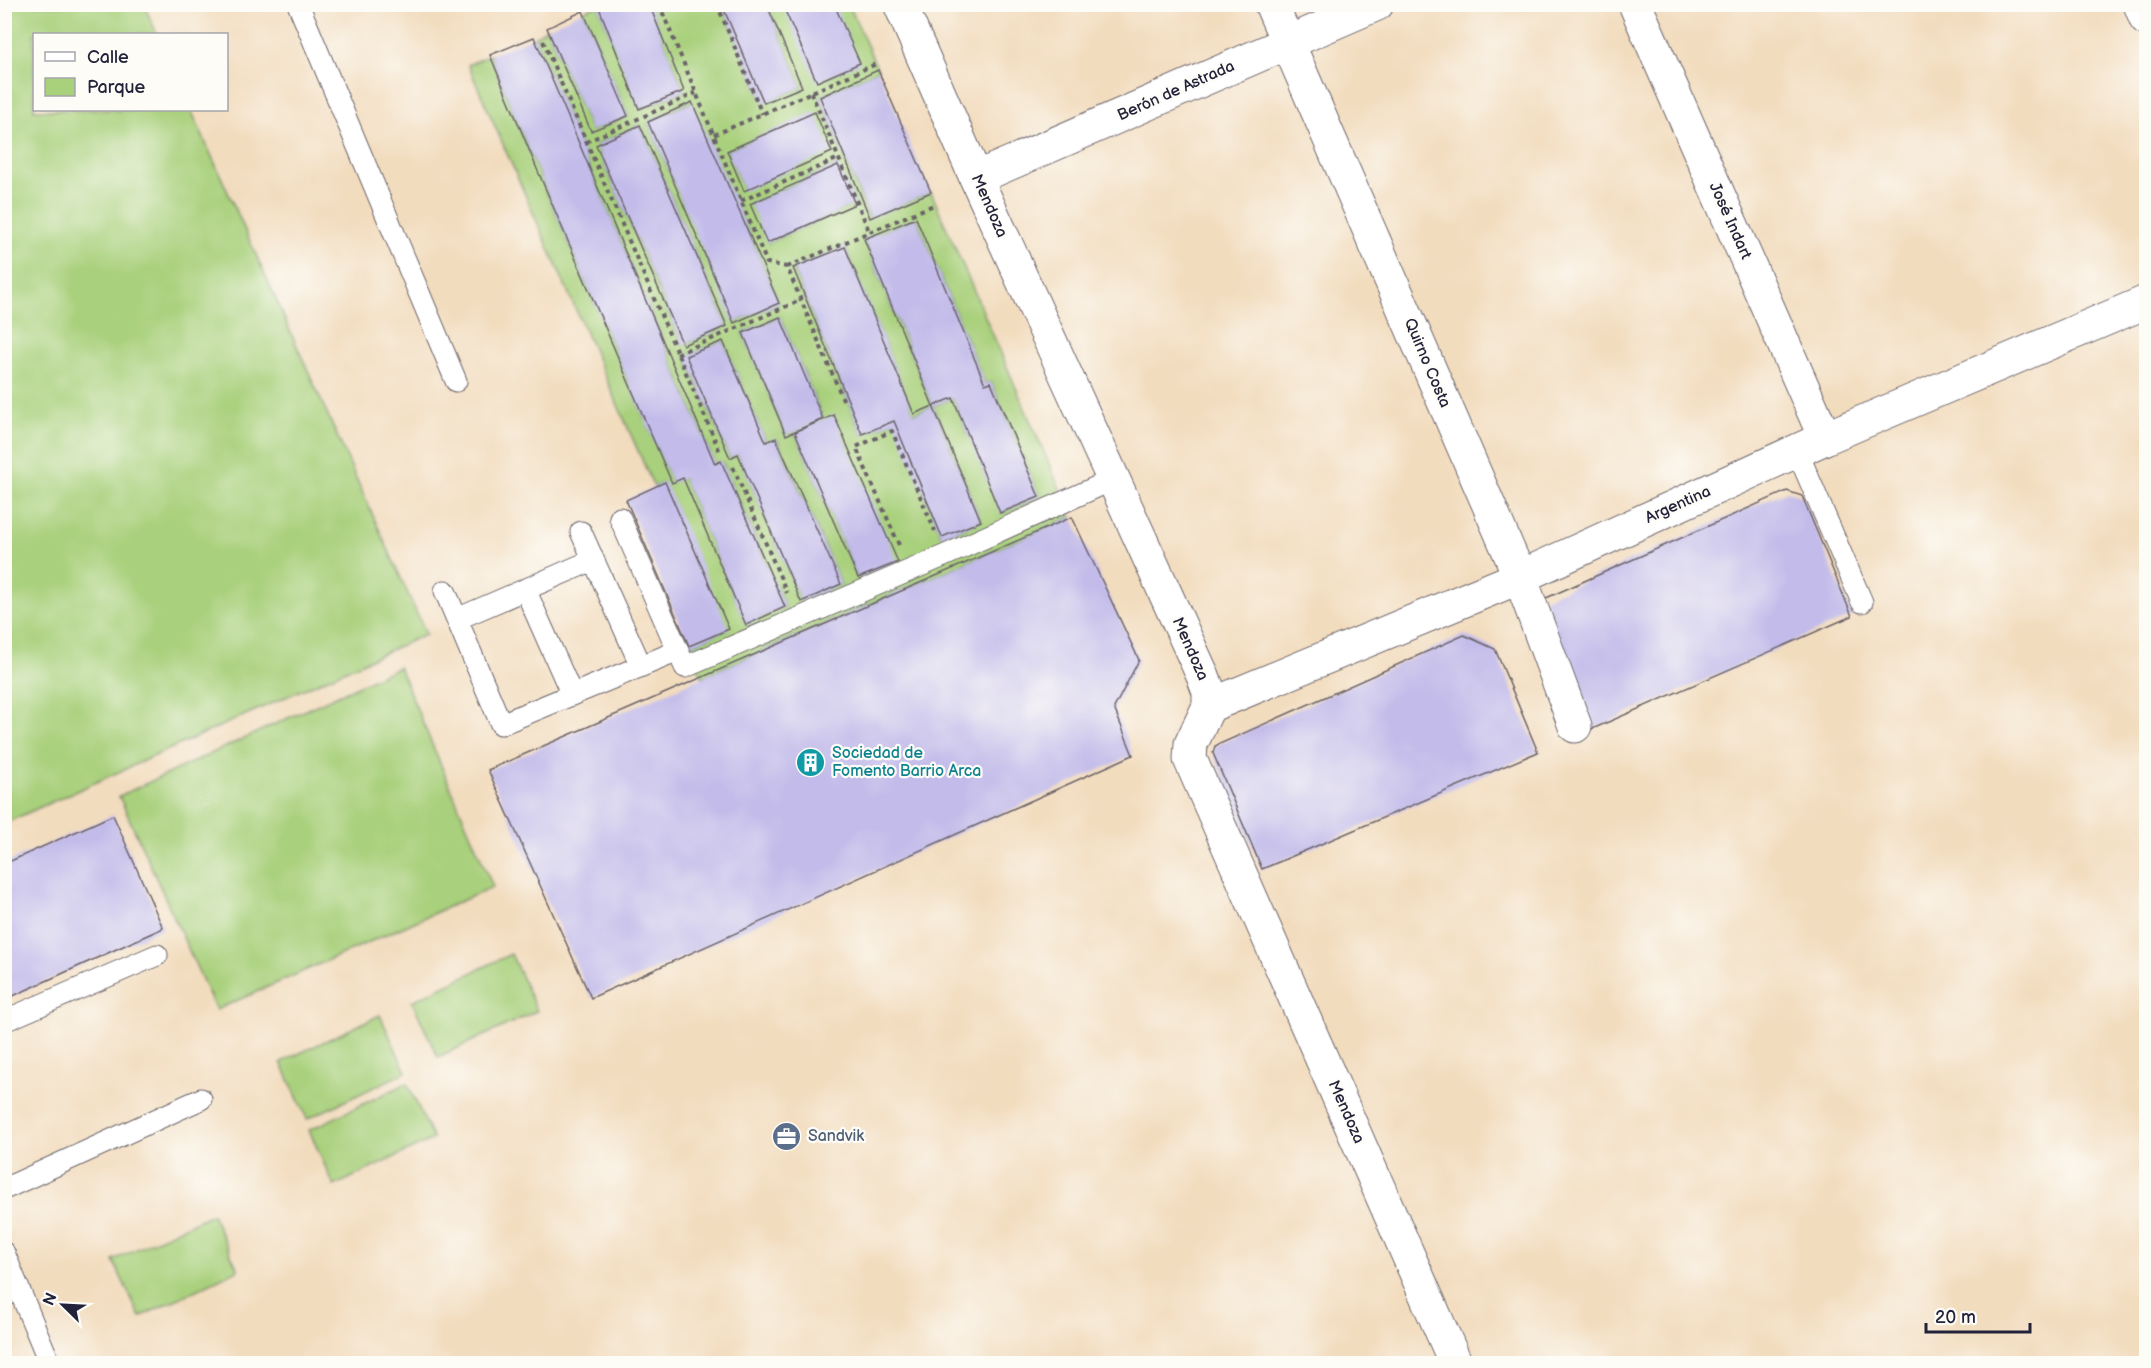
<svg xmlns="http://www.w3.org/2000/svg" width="2151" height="1368" viewBox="0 0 2151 1368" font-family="'Balsamiq Sans',sans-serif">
<rect width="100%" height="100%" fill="#fdfcf7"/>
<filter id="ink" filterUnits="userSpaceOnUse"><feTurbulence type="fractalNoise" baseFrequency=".0167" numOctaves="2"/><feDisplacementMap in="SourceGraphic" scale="12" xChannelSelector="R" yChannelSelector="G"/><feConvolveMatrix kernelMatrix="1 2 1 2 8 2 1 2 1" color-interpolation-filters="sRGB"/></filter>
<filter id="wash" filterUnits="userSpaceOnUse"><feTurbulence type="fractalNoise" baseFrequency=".008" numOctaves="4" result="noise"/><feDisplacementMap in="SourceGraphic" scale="24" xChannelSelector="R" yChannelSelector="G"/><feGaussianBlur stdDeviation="1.35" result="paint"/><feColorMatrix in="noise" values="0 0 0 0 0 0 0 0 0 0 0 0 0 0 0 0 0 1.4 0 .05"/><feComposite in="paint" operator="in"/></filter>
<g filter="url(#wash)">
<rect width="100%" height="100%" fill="#f2dcbe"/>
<path fill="#a9d07b" stroke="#66795b" stroke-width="1.5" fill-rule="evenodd" d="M4,5H144L157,34H34V110H191L426,634L5,823Z
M598,5L640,109L684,91L649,5H722L764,103L802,87L767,5H849L878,70L820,97L869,217L931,192L1072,517L702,677L689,646L728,629L664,483L654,487L468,65L490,55L537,169L672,482L683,478L746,624L785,607L722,462L715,464L534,37L547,28L591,131L628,116L583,11ZM691,102L779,303L735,322L648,122ZM815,113L744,190L727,151ZM640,125L727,326L683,345L596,145ZM837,165L855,204L768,243L751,204ZM916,218L985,384L991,382L1039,497L1001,513L953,398L933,406L864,240ZM845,247L913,413L862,434L793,269ZM780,317L823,418L786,434L743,333ZM723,341L766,442L777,439L841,584L801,601L738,454L730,458L686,357ZM933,406L981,521L942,537L895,421ZM795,432L897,562L858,578Z
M399,667L493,887L216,1010L119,796Z
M511,954L537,1011L438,1057L412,1001Z
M380,1015L406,1072L307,1119L281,1062Z
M407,1083L433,1139L334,1186L309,1130Z
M212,1214L238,1270L140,1317L113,1260Z"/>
<g id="blocks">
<path fill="#c3bcea" d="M600,4H649L684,91L639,109L598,5Z
M782,4H834L860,63L817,82Z
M722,5H767L802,87L764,103Z
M583,11L628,116L591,131L547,28Z
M534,37L715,464L721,461L785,607L746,625L683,478L672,483L537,169L490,55Z
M878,70L931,192L870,218L820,97Z
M692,102L779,303L734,323L648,122Z
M815,112L832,152L744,191L727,151Z
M640,125L727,326L683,345L596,145Z
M838,165L855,204L767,243L750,204Z
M916,218L985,384L991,382L1039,497L1000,513L953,398L933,406L981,521L942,537L894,421L862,434L793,268L845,247L914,414L933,406L864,239Z
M780,317L823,419L786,435L743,333Z
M723,341L766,442L776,438L841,584L801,602L738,454L730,458L686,356Z
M834,415L898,562L858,578L795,432Z
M665,482L729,629L689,646L626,500Z
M1787,491L1802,496L1852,616L1590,730L1544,599Z
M1072,517L1139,660L1114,708L1133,755L591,998L488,770Z
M1464,635L1495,649L1538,752L1262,869L1213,753L1215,746Z
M113,815L163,928L4,1000V864Z"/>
</g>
</g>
<g filter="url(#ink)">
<use href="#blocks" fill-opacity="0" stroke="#6b6369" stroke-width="1.5"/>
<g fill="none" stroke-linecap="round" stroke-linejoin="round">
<defs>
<path id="service" d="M298,4L456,381
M1797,451L1862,602
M620,518L685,667L946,555L1112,480
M581,532L641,666
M525,589L572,695
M445,591L501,724L678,651
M457,619L593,560
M4,1021L157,955
M4,1189L201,1099
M4,1253L50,1364"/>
<path id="minor" d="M900,4L976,178L1203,676L1209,692V706L1191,744L1190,759L1456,1364
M1271,4L1520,577L1575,726
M1635,4L1825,438
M2140,4L2146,19
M976,178L1377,4
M1209,706L1520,577L1825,438L2146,302"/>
</defs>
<use href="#service" stroke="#6b6369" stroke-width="23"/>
<use href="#minor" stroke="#6b6369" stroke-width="35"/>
<path stroke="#6b6369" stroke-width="4" stroke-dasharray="4.5 4.5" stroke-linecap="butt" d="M659,4L767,263L787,267L845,404
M717,4L762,114
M543,41L720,452
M811,92L869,231
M714,135L876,64
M586,142L696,93
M741,201L839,158
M787,267L936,204
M677,354L801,300
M733,467L787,593
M899,545L856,447L892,431L935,531"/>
<use href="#service" stroke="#fff" stroke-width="21"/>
<use href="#minor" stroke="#fff" stroke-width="33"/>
</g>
</g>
<defs>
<symbol id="building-disc" viewBox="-11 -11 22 22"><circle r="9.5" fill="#0f9aa8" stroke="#fdfcf7"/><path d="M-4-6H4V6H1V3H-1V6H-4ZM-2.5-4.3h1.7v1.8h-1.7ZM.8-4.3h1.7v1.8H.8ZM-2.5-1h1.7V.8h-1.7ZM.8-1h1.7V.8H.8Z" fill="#fff"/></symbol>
<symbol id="office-disc" viewBox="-11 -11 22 22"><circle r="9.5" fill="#5c6f8a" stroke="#fdfcf7"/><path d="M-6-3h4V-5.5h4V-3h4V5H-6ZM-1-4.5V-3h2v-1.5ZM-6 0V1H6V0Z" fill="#fff"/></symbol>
</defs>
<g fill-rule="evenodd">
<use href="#building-disc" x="794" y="746" width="33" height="33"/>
<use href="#office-disc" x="770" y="1120" width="33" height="33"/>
</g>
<g text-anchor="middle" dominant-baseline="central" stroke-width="4.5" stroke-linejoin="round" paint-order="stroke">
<g font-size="16" fill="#22223b" stroke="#fdfcf7">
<text transform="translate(1176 91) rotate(-24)">Berón de Astrada</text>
<text transform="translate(989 206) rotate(66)">Mendoza</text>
<text transform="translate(1730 221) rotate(66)">José Indart</text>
<text transform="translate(1427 363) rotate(67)">Quirno Costa</text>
<text transform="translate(1678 505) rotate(-24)">Argentina</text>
<text transform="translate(1190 649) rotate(66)">Mendoza</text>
<text transform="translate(1346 1112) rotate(66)">Mendoza</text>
</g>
<g font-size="16" fill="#0d838f" stroke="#fdfcf7" text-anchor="start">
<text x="832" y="753">Sociedad de<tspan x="832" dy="18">Fomento Barrio Arca</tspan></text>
</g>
<g font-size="16" fill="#4e5e75" stroke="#fdfcf7" text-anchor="start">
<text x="808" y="1136">Sandvik</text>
</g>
</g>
<rect width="2151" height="1368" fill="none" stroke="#fdfcf7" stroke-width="24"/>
<rect x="33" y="33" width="195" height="78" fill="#fdfcf7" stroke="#a5a5ac" stroke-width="1.5"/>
<rect x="45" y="52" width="30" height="9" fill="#ffffff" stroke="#a5a5ac" stroke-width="1.5"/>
<text x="87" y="63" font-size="18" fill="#22223b">Calle</text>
<rect x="45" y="78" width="30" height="18" fill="#a9d07b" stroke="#a5a5ac" stroke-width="1.5"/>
<text x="87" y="93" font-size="18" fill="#22223b">Parque</text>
<g transform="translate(63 1305) rotate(294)" stroke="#fdfcf7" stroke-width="4.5" paint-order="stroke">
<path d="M0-4.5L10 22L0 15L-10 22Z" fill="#22223b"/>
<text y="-9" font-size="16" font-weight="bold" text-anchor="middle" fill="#22223b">N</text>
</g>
<path d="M1926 1323v9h104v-9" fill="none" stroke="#22223b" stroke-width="3"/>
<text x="1935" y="1323" font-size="18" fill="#22223b" stroke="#fdfcf7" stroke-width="4.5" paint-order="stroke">20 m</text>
</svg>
